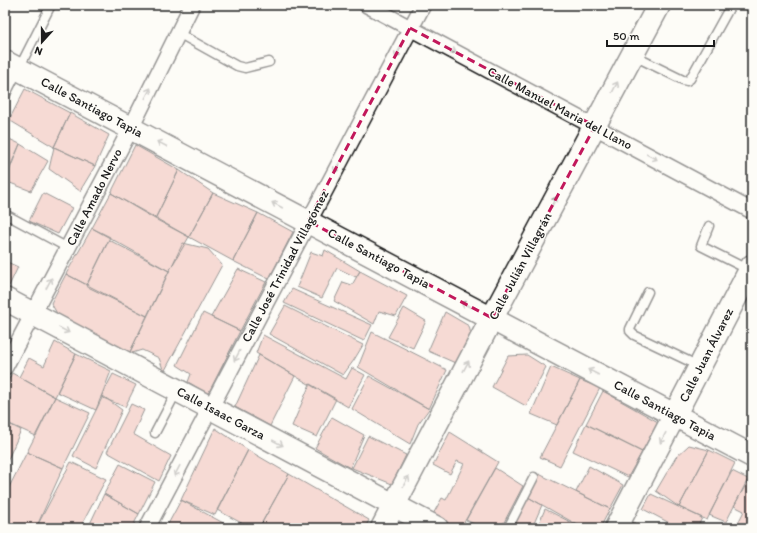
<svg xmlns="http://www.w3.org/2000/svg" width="757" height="533" viewBox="0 0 757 533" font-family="Itim,sans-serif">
<rect width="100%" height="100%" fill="#fdfcf7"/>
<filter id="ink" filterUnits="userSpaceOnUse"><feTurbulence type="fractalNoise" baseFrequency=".025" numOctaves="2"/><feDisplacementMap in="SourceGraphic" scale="8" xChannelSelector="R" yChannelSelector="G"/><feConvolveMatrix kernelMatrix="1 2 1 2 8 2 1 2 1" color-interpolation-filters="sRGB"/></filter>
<g filter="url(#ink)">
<path fill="#edb2a9" stroke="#1c1c1c" d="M25,89L70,113L54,147L9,120Z
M70,113L109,135L95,166L54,147Z
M5,137L20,144L5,178Z
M20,144L48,161L31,191L5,181Z
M135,145L179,170L155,219L111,193Z
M54,147L95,166L80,191L49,169Z
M179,170L213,193L189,237L155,219Z
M43,193L72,208L58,234L29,221Z
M111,193L189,237L169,271L92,228Z
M213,193L258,213L233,261L189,237Z
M258,213L293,232L269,279L233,261Z
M92,228L110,237L87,285L66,274Z
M109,240L169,271L147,316L86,286Z
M183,243L208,249L222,265L164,372L159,358L142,350L129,354Z
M325,250L360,271L356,277L337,268L322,298L297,287L311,252L323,256Z
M5,261L18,267L9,286L5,284Z
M238,269L266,282L240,331L211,317Z
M360,271L407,296L396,316L379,311L374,324L334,301L343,282L352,285Z
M66,274L147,316L129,354L59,317L51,303Z
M292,289L372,325L364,341L284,303Z
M285,306L363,345L354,360L343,375L269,334Z
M404,308L426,321L413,348L388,337Z
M445,312L469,326L472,339L460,365L428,351Z
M203,313L240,331L208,394L188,382L191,374L177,365Z
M372,332L447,370L429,409L358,367Z
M263,335L346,379L352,368L365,375L348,407L256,353Z
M55,342L76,354L55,397L19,377L29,358L44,366Z
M76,354L111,371L96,410L57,392Z
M259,355L295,376L270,426L235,407Z
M527,355L546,367L526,406L492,387L508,356Z
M551,367L580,380L557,425L531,414Z
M12,373L55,397L36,436L5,422V388Z
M113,374L136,385L125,407L101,397Z
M369,376L429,409L418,424L410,444L352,409Z
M580,380L600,388L560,466L540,457Z
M310,384L336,399L317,437L292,426Z
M603,391L658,422L642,452L586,424Z
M103,396L122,410L96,468L73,456Z
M55,397L90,413L63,468L27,452Z
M131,404L144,410L133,434L171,456L159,481L107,452Z
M332,417L364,435L350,468L315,448Z
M5,422L21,430L5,466Z
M586,424L642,452L628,477L573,451Z
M215,428L248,450L215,515L181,500Z
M450,432L498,462L461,528H454L432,516L442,498L446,500L464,464L457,461L450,474L433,465Z
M368,436L406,455L392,484L352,468Z
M689,445L709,450L679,507L656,491L676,457Z
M248,450L289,474L259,528H251L217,510Z
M709,450L735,463L707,520L679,507Z
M27,452L63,468L36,528H12L5,524V495Z
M71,462L106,479L80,528H36Z
M120,464L155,482L139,514L104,494Z
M589,466L623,485L610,509L576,492Z
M495,468L523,486L501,528H482L466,520Z
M732,471L748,479L726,522L709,515Z
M289,474L369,520L365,528H259Z
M539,474L610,509L600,528H583L528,497Z
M752,474V528H741L737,525L744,511L734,506Z
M104,494L139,514L132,528H88Z
M651,494L702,518L697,528H679L643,509Z
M528,497L542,505L532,528H512Z
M181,500L227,525L226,528H166Z
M545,509L582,528H537Z
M633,522L646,528H630Z"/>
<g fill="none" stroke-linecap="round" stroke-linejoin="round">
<defs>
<path id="lane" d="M178,33L237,66L245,68L269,62
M634,56L683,80L687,81L690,79L731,5
M5,96L51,5
M5,214L68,248
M709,226L701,246L749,270
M648,292L630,329V331L634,335L699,366
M155,433L177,391
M508,528L534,477"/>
<path id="street" d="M367,5L752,211
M5,367L131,128L192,5
M147,528L423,5"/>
<path id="secondary" d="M5,62L752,456
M5,299L437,528
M382,528L492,318L659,5
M616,528L752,266"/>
</defs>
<use href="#lane" stroke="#1c1c1c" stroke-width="11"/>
<use href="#street" stroke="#1c1c1c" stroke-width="18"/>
<use href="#secondary" stroke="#1c1c1c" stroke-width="25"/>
<use href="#lane" stroke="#fdfcf7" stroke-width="8"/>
<use href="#street" stroke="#fdfcf7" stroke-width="15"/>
<use href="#secondary" stroke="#fdfcf7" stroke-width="22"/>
</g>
<defs><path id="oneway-shaft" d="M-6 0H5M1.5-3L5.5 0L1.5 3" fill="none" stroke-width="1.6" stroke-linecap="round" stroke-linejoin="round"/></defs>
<g stroke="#989794">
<use href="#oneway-shaft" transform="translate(451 50) rotate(28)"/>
<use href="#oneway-shaft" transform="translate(398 52) rotate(118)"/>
<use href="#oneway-shaft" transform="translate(615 87) rotate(-63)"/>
<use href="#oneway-shaft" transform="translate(148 93) rotate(-63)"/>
<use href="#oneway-shaft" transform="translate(162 144) rotate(-152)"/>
<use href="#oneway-shaft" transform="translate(652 157) rotate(28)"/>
<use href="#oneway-shaft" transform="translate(337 167) rotate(118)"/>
<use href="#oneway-shaft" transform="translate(554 202) rotate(-62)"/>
<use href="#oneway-shaft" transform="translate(277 205) rotate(-152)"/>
<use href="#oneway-shaft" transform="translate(49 283) rotate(-62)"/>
<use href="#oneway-shaft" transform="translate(466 305) rotate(-152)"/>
<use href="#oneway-shaft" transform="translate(64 330) rotate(28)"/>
<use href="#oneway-shaft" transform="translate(237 356) rotate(118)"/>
<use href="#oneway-shaft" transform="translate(466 366) rotate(-62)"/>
<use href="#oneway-shaft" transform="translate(593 372) rotate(-152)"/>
<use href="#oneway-shaft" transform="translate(663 438) rotate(118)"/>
<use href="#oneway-shaft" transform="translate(278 443) rotate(28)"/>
<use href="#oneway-shaft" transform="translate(177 471) rotate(118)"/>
<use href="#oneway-shaft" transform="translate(406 481) rotate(-62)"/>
</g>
</g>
<path d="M0 0H757V533H0ZM410,28L595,126L492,318L308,221Z" fill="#fdfcf7" fill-opacity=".55" fill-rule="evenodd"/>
<path fill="none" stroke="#c2185b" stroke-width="3" stroke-dasharray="8 5" stroke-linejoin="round" d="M410,28L595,126L492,318L308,221Z"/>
<g text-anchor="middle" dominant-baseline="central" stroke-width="3" stroke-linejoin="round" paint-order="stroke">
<g font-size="13" fill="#1c1c1c" stroke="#fdfcf7">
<text transform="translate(92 107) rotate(28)">Calle Santiago Tapia</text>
<text transform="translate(560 108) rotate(28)">Calle Manuel Maria del Llano</text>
<text transform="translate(94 197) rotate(-63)">Calle Amado Nervo</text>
<text transform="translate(379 258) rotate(28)">Calle Santiago Tapia</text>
<text transform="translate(285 266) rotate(-62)">Calle José Trinidad Villagómez</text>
<text transform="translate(520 266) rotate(-62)">Calle Julián Villagrán</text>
<text transform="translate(706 355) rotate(-63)">Calle Juan Álvarez</text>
<text transform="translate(665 410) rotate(28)">Calle Santiago Tapia</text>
<text transform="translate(221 413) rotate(28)">Calle Isaac Garza</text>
</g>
</g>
<rect width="757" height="533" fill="none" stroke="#fdfcf7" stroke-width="20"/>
<rect x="10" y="10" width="737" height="513" fill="none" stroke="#1c1c1c" stroke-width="1.5" filter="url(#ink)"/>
<g transform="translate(42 42) rotate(201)" stroke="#fdfcf7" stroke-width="3" paint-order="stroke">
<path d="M0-3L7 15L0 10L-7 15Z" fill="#1c1c1c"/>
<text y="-6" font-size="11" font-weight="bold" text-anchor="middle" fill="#1c1c1c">N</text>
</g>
<path d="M607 40v6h107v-6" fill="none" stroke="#1c1c1c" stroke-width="2"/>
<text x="613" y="40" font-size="12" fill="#1c1c1c" stroke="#fdfcf7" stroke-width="3" paint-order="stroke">50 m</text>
</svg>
